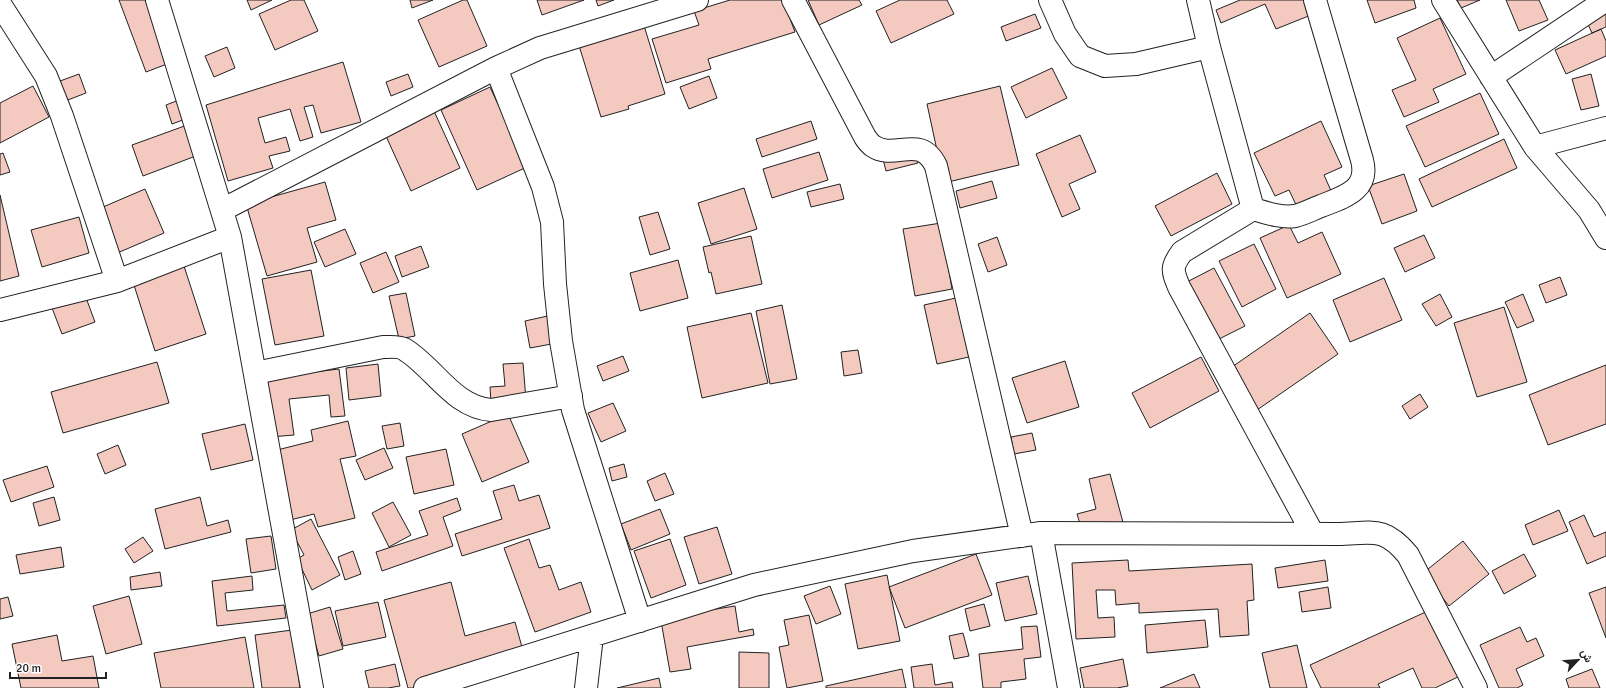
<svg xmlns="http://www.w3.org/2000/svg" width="1606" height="688" viewBox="0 0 1606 688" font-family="Signika,Vazirmatn,sans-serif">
<rect width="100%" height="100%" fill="#fff"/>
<path fill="#f3c9c0" stroke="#222" d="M119,0H158L180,59L146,72Z
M247,0H272L251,10Z
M291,0H304L318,31L275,50L259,14Z
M410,0H433L412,8Z
M463,0H467L487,46L439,67L418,20Z
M537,0H584L542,15Z
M596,0H614L598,6Z
M730,0H783L795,32L708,59L711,69L666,83L652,39L699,25L694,11Z
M808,0H859L862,5L819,25Z
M900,0H947L954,14L891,43L876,11Z
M1240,0H1305L1311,15L1276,29L1265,4L1221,23L1216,10Z
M1367,0H1414L1416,8L1375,23Z
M1457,0H1480L1461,8Z
M1506,0H1539L1548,20L1519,31Z
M1606,9V27L1592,33L1585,18Z
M1035,14L1041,28L1006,41L1001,27Z
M1440,18L1466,74L1433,89L1439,102L1404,117L1392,90L1416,80L1397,38Z
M642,19L665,94L628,106L629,109L601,117L577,39Z
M1601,29L1606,41V56L1566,74L1555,50Z
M227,47L235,68L214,77L205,56Z
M343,62L361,122L321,133L313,105L304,107L313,137L300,141L290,109L258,118L265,143L286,137L290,151L269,156L273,168L228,181L206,105Z
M1052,68L1067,98L1026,118L1011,87Z
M79,74L86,93L60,103L52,84Z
M408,74L413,87L391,96L386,82Z
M1591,74L1599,106L1581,110L1572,79Z
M709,76L717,98L689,109L680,87Z
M33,86L49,117L0,143V103Z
M1000,86L1019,165L944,183L927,104Z
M490,87L527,167L477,190L441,110Z
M1480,93L1499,134L1425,167L1406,126Z
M184,98L191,117L172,124L166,105Z
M434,111L460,168L411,191L385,134Z
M811,121L817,139L762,157L756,139Z
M1321,121L1342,167L1324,175L1332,193L1298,209L1289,190L1275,196L1254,153Z
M190,124L201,154L143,176L132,145Z
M1080,135L1096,172L1069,184L1080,209L1062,217L1036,154Z
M1504,139L1517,168L1432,207L1419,179Z
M914,147L918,163L886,171L882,155Z
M819,152L828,180L772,198L763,169Z
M3,153L10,172L0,175V154Z
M1217,173L1232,204L1171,236L1155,206Z
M1404,174L1417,211L1382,224L1368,186Z
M992,181L997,198L960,208L956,191Z
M325,182L336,220L307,228L317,262L267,276L246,204Z
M840,184L844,199L811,207L807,192Z
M744,188L757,229L711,244L698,203Z
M145,189L164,233L115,254L96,210Z
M0,195L19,276L0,281Z
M658,212L670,249L650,255L639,217Z
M79,217L89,253L42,267L31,230Z
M941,223L952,289L915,296L903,229Z
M1289,225L1298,243L1322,232L1341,274L1287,298L1260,238Z
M345,229L356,254L325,267L314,242Z
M1424,235L1435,258L1405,272L1394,248Z
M751,236L762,284L716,294L711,272L709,273L703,247Z
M997,237L1007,265L988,272L978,244Z
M1254,244L1276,289L1242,307L1219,261Z
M421,246L429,267L402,277L395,256Z
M386,252L399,282L373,293L360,263Z
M678,260L688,298L640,311L630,273Z
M184,266L206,334L155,351L133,282Z
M1214,268L1245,326L1213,342L1183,284Z
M311,270L324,336L275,345L262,279Z
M1560,277L1567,295L1546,303L1539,285Z
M1384,278L1402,320L1350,342L1333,300Z
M406,293L415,336L399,339L389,296Z
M1440,294L1452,317L1436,326L1422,304Z
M1523,294L1534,321L1517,328L1505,302Z
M85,295L95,322L62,334L52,308Z
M956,298L969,357L937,364L924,305Z
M782,305L797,379L770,384L756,311Z
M1504,307L1527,382L1477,397L1454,323Z
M751,313L768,383L702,398L687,327Z
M1310,313L1338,354L1257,410L1229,369Z
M552,315L557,343L530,348L525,321Z
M858,350L862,373L844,376L841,352Z
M623,356L629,371L603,381L597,366Z
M1201,357L1219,391L1150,428L1132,393Z
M1065,361L1079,407L1027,423L1012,378Z
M157,362L169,403L63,433L51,392Z
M523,363L526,400L491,403L490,387L505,386L503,364Z
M378,364L381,396L349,400L346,368Z
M1606,365V424L1548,445L1529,395Z
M339,369L345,416L331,417L329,395L289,399L294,435L270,437L263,378Z
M1420,394L1428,407L1410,419L1402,406Z
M613,403L626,431L601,442L588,413Z
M508,414L529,462L482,482L462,434Z
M348,421L356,456L340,459L355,518L318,527L314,514L290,520L273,451L313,441L311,430Z
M400,423L404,446L387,449L382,426Z
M245,424L253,460L211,470L202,434Z
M1032,433L1036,450L1014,454L1011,437Z
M118,445L126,465L105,474L97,454Z
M384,448L393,468L365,480L356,460Z
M446,449L454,485L414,494L406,457Z
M624,464L627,477L612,481L609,468Z
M47,466L54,487L11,502L3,480Z
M665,473L674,494L655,501L647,481Z
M1110,474L1124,526L1084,537L1077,514L1096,509L1089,479Z
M514,485L519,501L539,495L550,528L462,556L455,534L502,519L493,491Z
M54,497L60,520L39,526L33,503Z
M200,497L207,526L228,520L231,532L165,549L155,509Z
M457,498L461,510L443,517L453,546L382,571L376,552L428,535L419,511Z
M393,502L411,535L389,547L372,513Z
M660,509L670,534L631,550L621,524Z
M1559,510L1568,531L1533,545L1525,525Z
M1584,515L1594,537L1606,532V556L1587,564L1569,522Z
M311,519L340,575L312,590L297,559L304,555L291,530Z
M717,527L732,574L699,584L684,537Z
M271,536L276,569L251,573L246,539Z
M143,537L153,551L134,563L125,549Z
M529,539L539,568L550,565L559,590L581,582L591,612L535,632L504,548Z
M670,539L686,585L651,598L634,551Z
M1463,541L1489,574L1449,606L1423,573Z
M61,547L64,567L20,574L16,555Z
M353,551L361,574L345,580L338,557Z
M976,554L992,595L905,628L889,587Z
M1524,554L1536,576L1504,594L1492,571Z
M1128,560L1129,571L1252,564L1254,600L1247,601L1249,635L1220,637L1218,609L1139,613V603L1116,605L1115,590H1096L1098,618L1114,617L1115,637L1076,639L1072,563Z
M1325,560L1328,581L1278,588L1275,568Z
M160,572L162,586L131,590L130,577Z
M887,575L900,641L858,649L845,584Z
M252,576L253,590L225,593L227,611L284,605L286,618L217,626L212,581Z
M1028,576L1037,614L1005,621L996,583Z
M451,582L465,636L515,622L525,658L416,688H408L384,600Z
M830,586L841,614L816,624L804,596Z
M1328,587L1331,608L1302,612L1299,592Z
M1606,587V638L1589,593Z
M129,596L142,644L106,654L93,606Z
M8,597L13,616L0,619V599Z
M378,602L386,637L343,646L335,611Z
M984,604L990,626L970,631L965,609Z
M735,606L739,632L753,629L754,635L687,647L691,669L670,672L661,621L679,615Z
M330,607L343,649L319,656L307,614Z
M1430,610L1460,676L1435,688H1422L1413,668L1378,684L1380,688H1321L1310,665Z
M809,615L823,681L787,688L779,647L789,645L784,620Z
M1205,620L1208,647L1147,653L1145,625Z
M1037,626L1041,657L1024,659L1026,679L1001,682V688H983L979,654L1023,649L1021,627Z
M1520,627L1527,642L1536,638L1544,656L1516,669L1523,685L1517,688H1499L1480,645Z
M292,630L300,688H262L255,635Z
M963,633L969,656L954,659L949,636Z
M57,635L62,661L93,656L99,688H21L12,644Z
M245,637L254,688H161L154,653Z
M1297,645L1307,688H1270L1262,653Z
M739,652L769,653V688H739Z
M1123,659L1128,686L1117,688H1084L1080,668Z
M395,664L400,686L388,688H369L365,671Z
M932,664L935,685L952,682L953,688H914L911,667Z
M902,669L906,688H826V686Z
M1592,669L1600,688H1569L1566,679Z
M1194,674L1200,688H1160Z
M659,678L661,688H617Z"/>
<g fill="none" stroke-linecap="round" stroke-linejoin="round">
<defs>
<path id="minor" d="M157,0L230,237L312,688
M793,0L865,137C867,140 870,144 873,146C895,161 920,133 936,166L1022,536
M1050,0L1065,34L1080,56L1105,66L1136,64L1209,47
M1198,0L1209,47L1253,209L1182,252C1171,267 1172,270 1179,287L1313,534
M1443,0L1535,147L1589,210L1606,238
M0,4L46,76L62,116L117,281
M496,68L543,187L552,222L555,284L561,341L573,410L640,621
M1491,77L1606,0
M1535,147L1606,128
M1253,209C1267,213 1281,218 1295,216C1304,214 1313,209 1321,206C1344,197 1370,190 1362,160L1315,0
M222,210L496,68L540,48L697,0
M0,310L117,281L230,237
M255,373L383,347C389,347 399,346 404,349C434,367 453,407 491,410L571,396
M1041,533L1069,688
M425,688L754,585L913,551L1041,533L1338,534C1373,533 1384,526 1408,555L1476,688
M586,688L592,636"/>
</defs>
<use href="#minor" stroke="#222" stroke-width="24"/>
<use href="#minor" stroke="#fff" stroke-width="22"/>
</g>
<g transform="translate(1578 660) rotate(64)" stroke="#ffffff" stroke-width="3" paint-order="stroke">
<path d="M0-3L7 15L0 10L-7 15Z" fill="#222222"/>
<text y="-6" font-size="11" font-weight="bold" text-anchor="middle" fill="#222222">ش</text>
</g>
<path d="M10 672v6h96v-6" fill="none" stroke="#222222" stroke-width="2"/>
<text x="16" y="672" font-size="12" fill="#222222" stroke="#ffffff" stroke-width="3" paint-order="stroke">20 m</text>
</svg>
